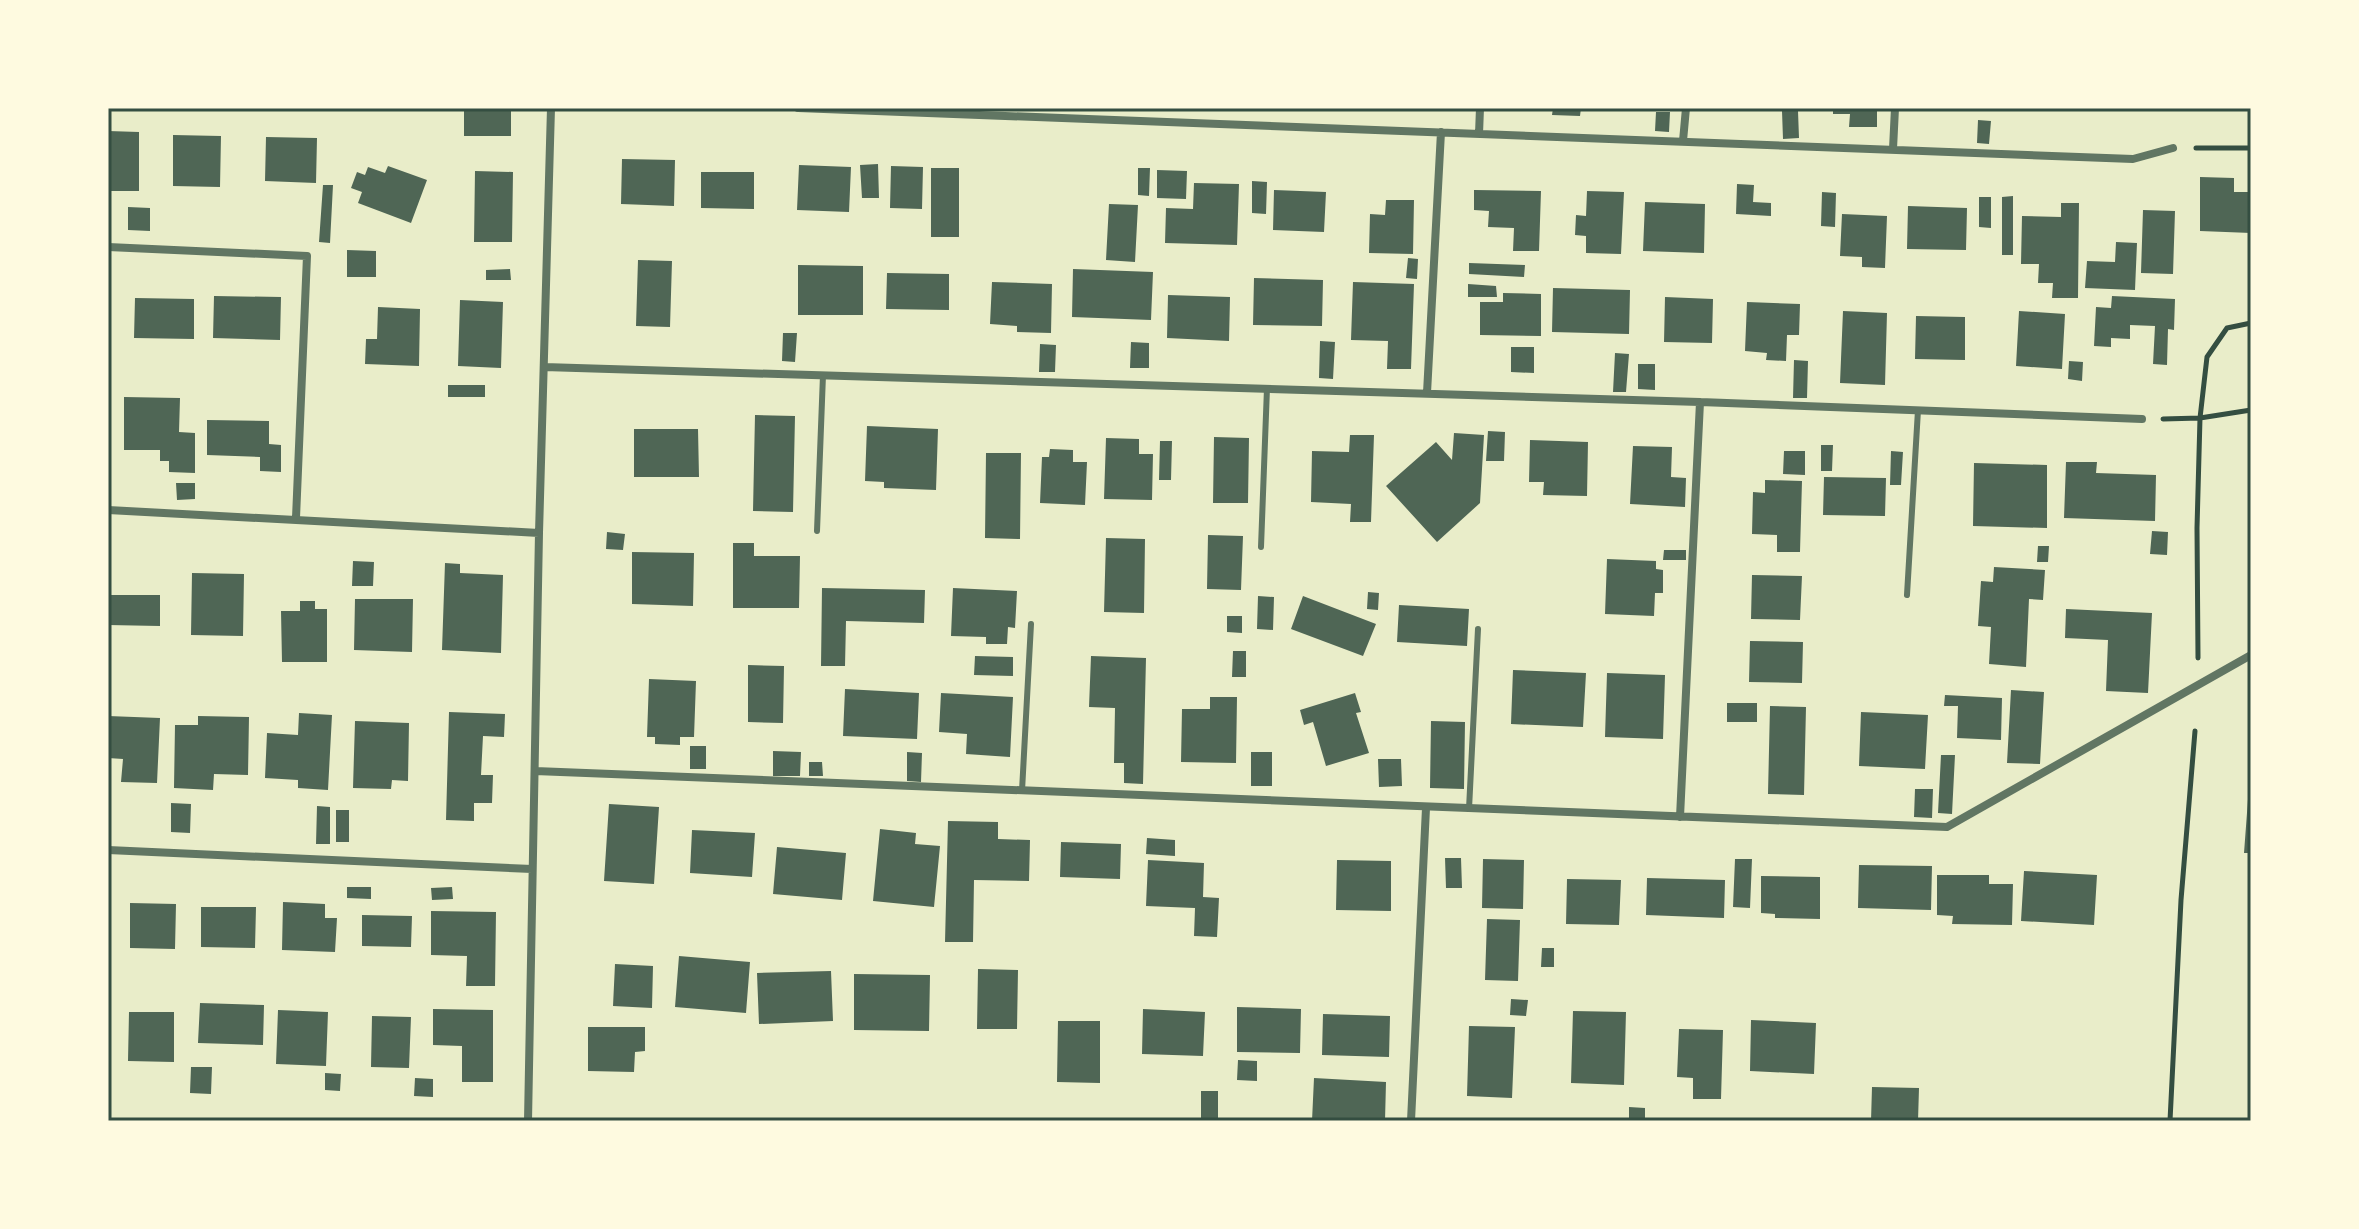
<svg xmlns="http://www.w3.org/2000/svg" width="2359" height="1229" viewBox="0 0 2359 1229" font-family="'PT Sans',sans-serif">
<rect width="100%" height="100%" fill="#e9edc9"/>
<path fill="#4f6655" d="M464,108H511V136H464Z
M1553,108H1581L1580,116L1552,115Z
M1833,108H1877V127H1849L1850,114H1833Z
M1782,111H1798L1799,138L1783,139Z
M1656,112H1670L1669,132L1655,131Z
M1978,120L1991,121L1989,144L1977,143Z
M108,131L139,132V191H108Z
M173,135L221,136L220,187L173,186Z
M266,137L317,138L316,183L265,181Z
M622,159L675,160L674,206L621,204Z
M878,164L879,198H862L860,165Z
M799,165L851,167L849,212L797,210Z
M388,166L427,180L411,223L358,203L362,192L351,188L357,172L365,175L368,167L385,173Z
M891,166L923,167L922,209L890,208Z
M931,168H959V237H931Z
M1138,168H1150L1149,196L1138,195Z
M1157,170L1187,171L1186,199L1157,198Z
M475,171L513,172L512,242H474Z
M701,172H754V209L701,208Z
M2200,177L2234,178V192H2251V233L2200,231Z
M1252,181L1267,182L1266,214L1252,213Z
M1194,183L1239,184L1237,245L1165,243L1166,208L1193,209Z
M1737,184L1754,185L1753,202L1771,203V216L1736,214Z
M323,185H333L330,243L319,242Z
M1274,190L1326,192L1324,232L1273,230Z
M1474,190L1541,191L1539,251H1513L1514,228L1488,227L1489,211L1474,210Z
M1587,191L1624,192L1621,254L1586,253V236L1575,235L1576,215L1586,216Z
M1822,192L1836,193L1835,227L1821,226Z
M2013,196V255H2002V197Z
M1979,197H1991V228L1979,227Z
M1386,200H1414L1413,254L1369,253L1370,214L1385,215Z
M1645,202L1705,204L1704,253L1643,251Z
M2061,203H2079L2078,298H2052L2053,283H2038L2039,264H2021L2022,216L2061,217Z
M1109,204L1138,205L1135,262L1106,260Z
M1908,206L1967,208L1966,250L1907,249Z
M128,207L150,208V231L128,230Z
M2143,210L2175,211L2173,274L2141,273Z
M1842,214L1887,216L1885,268L1862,267V257L1840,256Z
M2116,242L2137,243L2135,290L2085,288L2087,261L2115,262Z
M347,250L376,251V277H347Z
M1408,258L1418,259L1417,279L1406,278Z
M638,260L672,261L670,327L636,326Z
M1469,263L1525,265L1524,277L1469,274Z
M798,265L863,266V315H798Z
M510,269L511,280H486V270Z
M1073,269L1153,272L1151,320L1072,317Z
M887,273L949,274V310L886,309Z
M1254,278L1323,280L1322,326L1253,325Z
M992,282L1052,284L1051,333L1017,332V326L990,324Z
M1353,282L1414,284L1411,369H1387L1388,341L1351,340Z
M1468,284L1496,286L1497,297H1468Z
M1553,288L1630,290L1629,334L1552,332Z
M1503,293L1541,294V336L1480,335V302H1503Z
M1168,295L1230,297L1229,341L1167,338Z
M214,296L281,297L280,340L213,338Z
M2112,296L2175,299L2174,330L2168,329L2167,365L2153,364L2155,326L2130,325V339L2111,338V347L2094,346L2096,307L2111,308Z
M1665,297L1713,299L1712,343L1664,342Z
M135,298L194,299V339L134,338Z
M460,300L503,302L501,368L458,366Z
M1747,302L1800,304L1799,335H1787L1786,361L1766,360L1767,353L1745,351Z
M378,307L420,309L419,366L365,364L366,339H377Z
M1843,311L1887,313L1885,385L1840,383Z
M2019,311L2065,314L2062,369L2016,366Z
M1916,316L1965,317V360L1915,359Z
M783,333H797L795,362L782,361Z
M1320,341L1335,342L1333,379L1319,378Z
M1131,342L1149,343V368H1130Z
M1040,344L1056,345L1055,372H1039Z
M1511,347H1534V373L1511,372Z
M1615,353L1629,354L1626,392H1613Z
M1794,360L1808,361L1807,398H1793Z
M2069,361L2083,362L2082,381L2068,379Z
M1638,364H1655V390L1638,389Z
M448,385H485V397H448Z
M124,397L180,398L179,432L195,433V473L169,472V461H160V450H124Z
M755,415L795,416L793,512L753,511Z
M207,420L269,421V444L281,445V472L260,471V457L207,455Z
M867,426L938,429L936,490L884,488V482L865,481Z
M634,429H698L699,477H634Z
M1488,431L1505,432L1504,461H1486Z
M1454,433L1484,435L1480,503L1437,542L1386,486L1436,442L1452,460Z
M1350,435H1374L1371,522H1350L1351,504L1311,502L1312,451L1349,452Z
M1214,437L1249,438L1248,503H1213Z
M1106,438L1139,439V454H1153L1152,500L1104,499Z
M1530,440L1588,442L1587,496L1543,495L1544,482H1529Z
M1160,441H1172L1171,480H1159Z
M1821,445H1833L1832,471H1821Z
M1633,446L1672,447L1671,477L1686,478L1685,507L1630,504Z
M1050,449L1073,450V462H1087L1085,505L1040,503L1042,457H1049Z
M1784,451H1805V475L1783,474Z
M1891,451L1903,452L1901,485H1890Z
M986,453H1021L1020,539L985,538Z
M2066,462H2097L2096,473L2156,475L2155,521L2064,518Z
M1974,463L2047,465V528L1973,526Z
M1824,477L1886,478L1885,516L1823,515Z
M1765,480L1802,481L1800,552H1777V535L1752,534L1753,492L1765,493Z
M176,483H195V499L177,500Z
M2152,531L2168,532L2167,555L2150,554Z
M607,532L625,534L623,550L606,549Z
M1208,535L1243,536L1241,590L1207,589Z
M1106,538L1145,539L1144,613L1104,612Z
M733,543H754V556H800L799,608H733Z
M2038,546H2049L2048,562H2037Z
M1664,550H1686V560H1663Z
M632,552L694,553L693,606L632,604Z
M1607,559L1656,561V569L1663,570V593H1655L1654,616L1605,614Z
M353,561L374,562L373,586H352Z
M445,563L460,564V573L503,575L501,653L442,650Z
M1994,567L2045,570L2043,600L2029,599L2026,667L1989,664L1991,627L1978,626L1981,581L1993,582Z
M192,573L244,574L243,636L191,635Z
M1752,575L1802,576L1800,620L1751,619Z
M822,588L925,590L924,623L846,621L845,666H821Z
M953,588L1017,591L1015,628L1008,627L1007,644H986V637L951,636Z
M1368,592L1379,593L1378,610L1367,609Z
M108,595H160V626L108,625Z
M1258,596L1274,597L1273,630L1257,629Z
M1303,596L1376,624L1363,656L1291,629Z
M355,599H413L412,652L354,650Z
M300,601H315V609H327V662H282L281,611H300Z
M1399,605L1469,609L1467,646L1397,642Z
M2066,609L2152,613L2148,693L2106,691L2108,640L2065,638Z
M1227,616H1242V633L1227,632Z
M1750,641L1803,642L1802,683L1749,682Z
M1233,651H1246V677H1232Z
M975,656L1013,657V676L974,675Z
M1091,656L1146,658L1143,784L1124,783V763H1114L1115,708L1089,707Z
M748,665L784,666L783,723L748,722Z
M1513,670L1586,673L1583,727L1511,724Z
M1607,673L1665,675L1663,739L1605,737Z
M649,679L696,681L694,737H680V745L655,744V737H647Z
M845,689L919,693L917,739L843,736Z
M2011,690L2044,692L2040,764L2007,763Z
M941,693L1013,697L1010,757L966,754L967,734L939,732Z
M1355,693L1361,712L1356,713L1369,753L1326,766L1313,722L1304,725L1300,710Z
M1945,695L2002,698L2001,740L1957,738L1958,706H1944Z
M1210,697H1237L1236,763L1181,762L1182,709H1210Z
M1727,703H1757V722H1727Z
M1770,706L1806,707L1804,795L1768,794Z
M449,712L505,714L504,737L483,736L481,775H493L492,803H474V821L446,820Z
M1861,712L1928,715L1925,769L1859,766Z
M299,713L332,715L328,790L298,788V780L265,778L267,733L298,735Z
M108,716L160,718L157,783L121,782L123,759L108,758Z
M198,716L249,717L248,775L214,774L213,790L174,788L175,725H198Z
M355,721L409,723L408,781L392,780L391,789L353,788Z
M1431,721L1465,722L1464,789L1430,788Z
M690,746H706V769H690Z
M773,751L801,752L800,776H773Z
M907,752L922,753L921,782L907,781Z
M1251,752H1272V786H1251Z
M1941,755H1955L1952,814L1938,813Z
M1378,759H1401L1402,786L1379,787Z
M809,762H822L823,776H809Z
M2249,786H2251V853H2244Z
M1915,789H1933L1932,818L1914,817Z
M171,803L191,804L190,833L171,832Z
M609,804L659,807L654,884L604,881Z
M317,806L330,807V844H316Z
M336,810H349V842H336Z
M948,821L998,822V839L1030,840L1029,881L974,880L973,942H945Z
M880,829L916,833L915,844L940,846L934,907L873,901Z
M692,830L755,833L752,877L690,873Z
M1147,838L1175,840V856L1146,854Z
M1061,842L1121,844L1120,879L1060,877Z
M777,847L846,853L842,900L773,894Z
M1445,858H1461L1462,888H1446Z
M1483,859L1524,860L1523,909L1482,908Z
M1735,859H1752L1750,908L1733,907Z
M1148,860L1204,863L1203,897L1219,898L1217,937L1194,936L1195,908L1146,906Z
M1337,860L1391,861V911L1336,910Z
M1859,865L1932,866L1931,910L1858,908Z
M2024,871L2097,875L2094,925L2021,921Z
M1937,875H1989V884H2013L2012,925L1952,924L1953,916L1937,915Z
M1761,876L1820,877V919L1775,918V914L1761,913Z
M1647,878L1725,880L1724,918L1646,915Z
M1567,879L1621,880L1619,925L1566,924Z
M347,887H371V899L347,898Z
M452,887L453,899L432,900L431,888Z
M283,902L325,904V918H337L335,952L282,950Z
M130,903L176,904L175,949L130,948Z
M201,907H256L255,948L201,947Z
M431,911L496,912L495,986H466L467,956L431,955Z
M362,915L412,916L411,947L362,946Z
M1487,919L1520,920L1518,981L1485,980Z
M1542,948H1554V967H1541Z
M679,956L750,962L746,1013L675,1007Z
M615,964L653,966L652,1008L613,1006Z
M978,969L1018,970L1017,1029H977Z
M831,971L833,1021L759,1024L757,973Z
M854,974L930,975L929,1031L854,1030Z
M1511,999L1528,1000L1526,1016L1510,1015Z
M200,1003L264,1005L263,1045L198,1043Z
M1237,1007L1301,1009L1300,1053L1237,1052Z
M433,1009L493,1010V1082H462V1046L433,1045Z
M1143,1009L1205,1012L1203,1056L1142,1054Z
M278,1010L328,1012L326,1066L276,1064Z
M1573,1011L1626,1012L1624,1085L1571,1083Z
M129,1012H174V1062L128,1061Z
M1323,1014L1390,1016L1389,1057L1322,1055Z
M372,1016L411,1017L409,1068L371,1067Z
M1751,1020L1816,1023L1814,1074L1750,1071Z
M1058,1021H1100V1083L1057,1082Z
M1469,1026L1515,1027L1512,1098L1467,1096Z
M588,1027H645V1051L635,1052L634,1072L588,1071Z
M1679,1029L1723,1030L1721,1099H1693V1078L1677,1077Z
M1238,1060L1257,1061V1081L1237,1080Z
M191,1067H212L211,1094L190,1093Z
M325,1073L341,1074L340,1091L325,1090Z
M415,1078L433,1079V1097L414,1096Z
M1314,1078L1386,1082L1385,1121H1312Z
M1872,1087L1919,1088L1918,1121H1871Z
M1201,1091H1218V1121H1201Z
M1629,1107L1645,1108V1121H1629Z"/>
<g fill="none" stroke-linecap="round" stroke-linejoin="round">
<path stroke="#344e41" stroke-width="5" d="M2196,148H2251
M2163,419L2200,418L2207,357L2227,328L2251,323
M2198,658L2197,528L2200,418L2251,410
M2170,1121L2181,900L2195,731"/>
<path stroke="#617663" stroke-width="6" d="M817,531L823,375
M1261,547L1267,388
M1907,595L1918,410
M1022,791L1031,624
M1469,809L1478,629"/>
<path stroke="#617663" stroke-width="8" d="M798,108L2133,159L2173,148
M1479,134L1480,108
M1683,141L1686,108
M1893,149L1895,108
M108,247L307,256L296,518
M544,367L1700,402L2142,419
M1427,393L1441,132
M108,510L539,533
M535,771L1947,827L2251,655
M1680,817L1700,402
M108,850L532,869
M528,1121L539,533L551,108
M1411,1121L1426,808"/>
</g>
<rect width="2359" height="1229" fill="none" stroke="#fefae0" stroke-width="220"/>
<rect x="110" y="110" width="2139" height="1009" fill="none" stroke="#344e41" stroke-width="3"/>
</svg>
